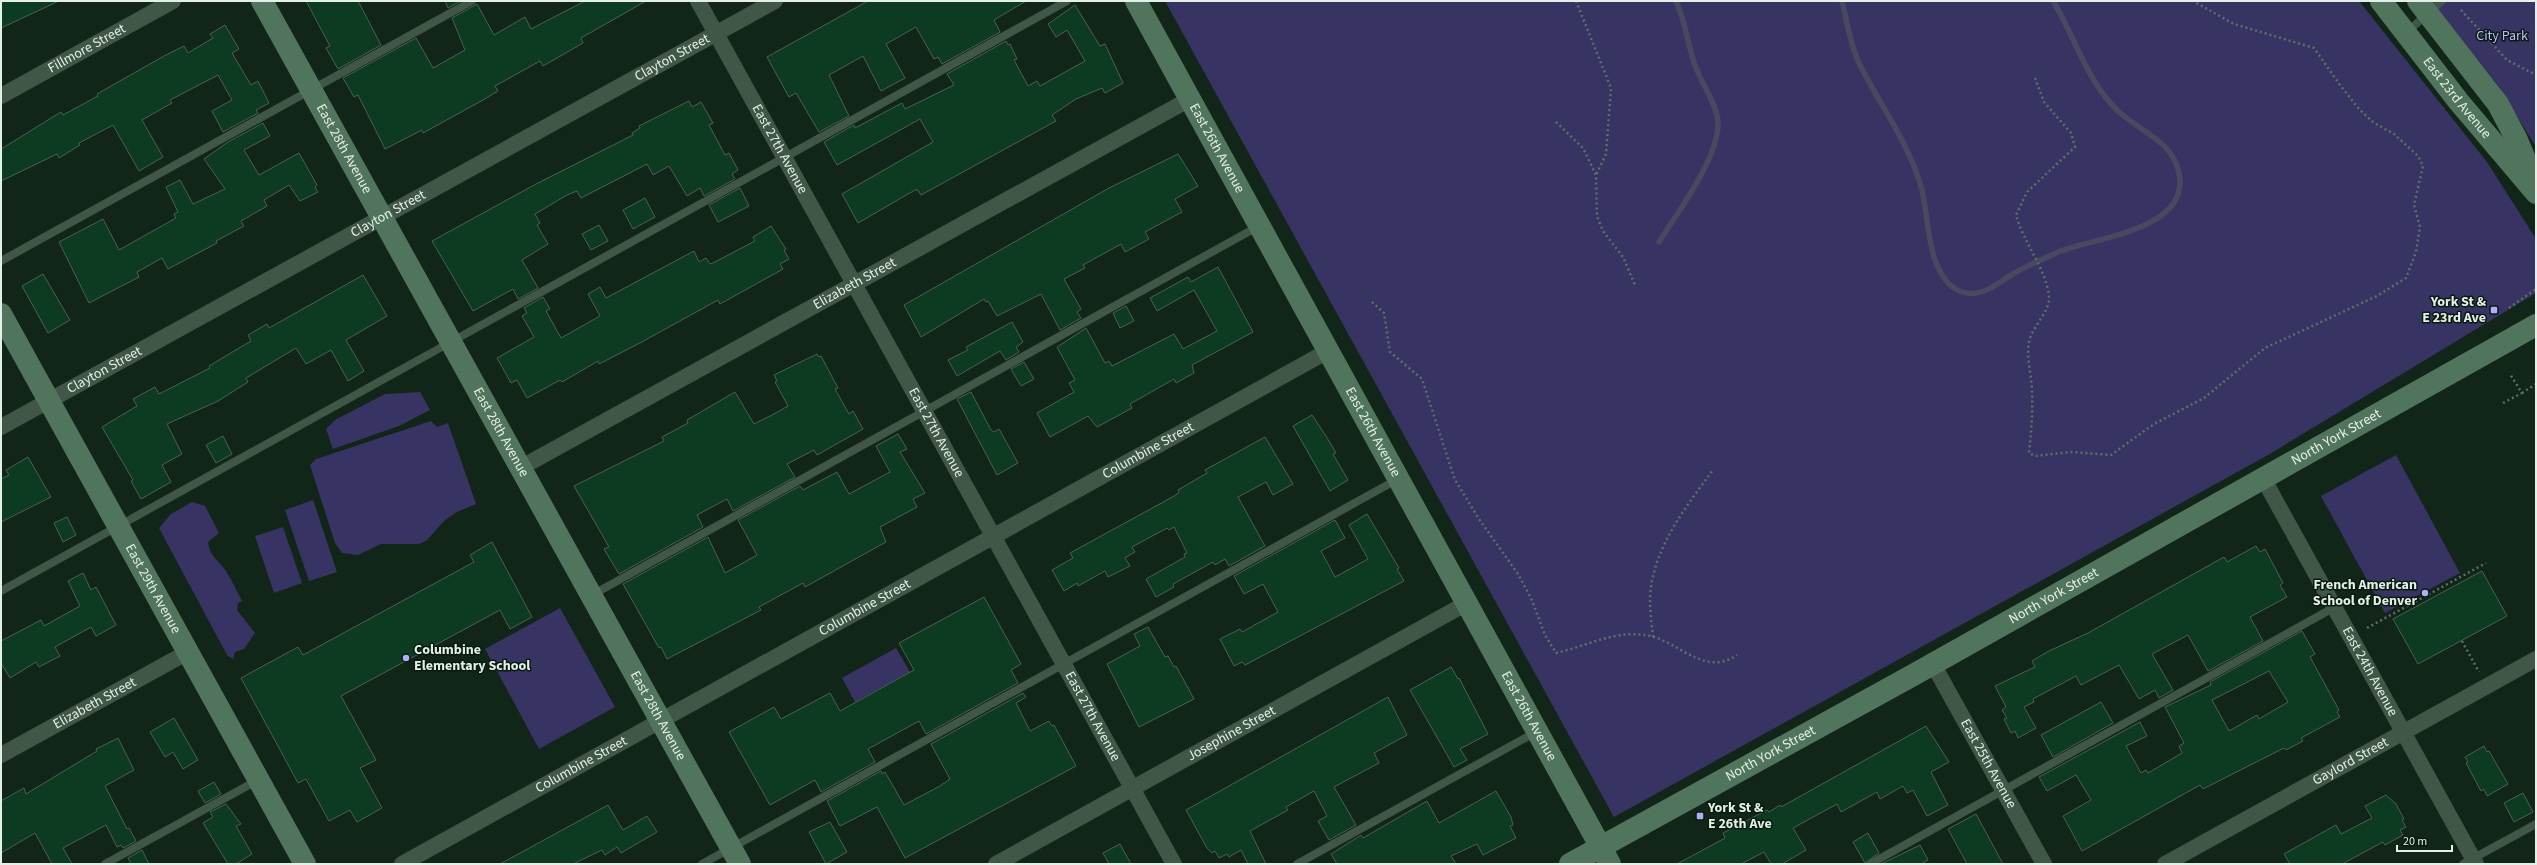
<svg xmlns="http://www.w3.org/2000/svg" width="2537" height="865" viewBox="0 0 2537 865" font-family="'Source Sans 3',sans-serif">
<rect width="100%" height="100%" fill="#122519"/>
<path fill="#373463" d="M1165,1H2359L2487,162L2536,239V293L2268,455L1614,817Z
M2431,1H2536V147L2499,87Z
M420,392L430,410L399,426L333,449L326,429L335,420L385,394Z
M431,421L437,427L448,423L476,504L457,512L444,521L427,540L419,544H381L358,555L342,553L335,543L310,465L316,459Z
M2396,455L2460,573L2385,613L2321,496Z
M313,500L337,572L309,581L285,510Z
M192,502L205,506L219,533L208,542C210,557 218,559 226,571C232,581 237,591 242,601L238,603L237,610L255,633L244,649L235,652L233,659L227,655L159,528L171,514Z
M283,527L302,583L274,593L255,536Z
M560,608L615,707L539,749L485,649Z
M896,648L910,672L855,702L842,678Z"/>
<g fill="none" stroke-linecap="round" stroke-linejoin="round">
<path stroke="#49485f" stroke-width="5.5" d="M1842,1C1847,22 1850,44 1859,63C1880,106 1910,144 1922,190C1929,219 1927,269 1954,288C1962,293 1972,295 1981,292C1993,289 2002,280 2013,274C2026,266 2041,260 2056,253C2093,237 2191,231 2179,173C2172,138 2134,130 2113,106C2085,76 2074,35 2053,1
M1659,242C1678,212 1720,156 1718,121C1716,102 1701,83 1695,65C1687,43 1686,23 1676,1"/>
</g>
<path fill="#0d3b21" stroke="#4c6052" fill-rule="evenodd" d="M1,1H59L1,28Z
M306,1H358L381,45L338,69L326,48L330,46Z
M445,1H461L448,8Z
M585,1H646L581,38L583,43L543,66L540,61L495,86L498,91L483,100L423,133L422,130L385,149L358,95L354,97L343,78L416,38L433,68L465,50L452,18L477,4L494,35L525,17L531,29Z
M868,1H1026L994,20L1000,32L942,64L938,57L934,59L916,27L886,44L905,78L881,91L863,56L829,75L849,116L819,132L796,93L789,97L767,57Z
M1075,5L1100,46L1105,44L1123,83L1105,93L1102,88L1076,99L1052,115L1056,121L921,195L918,190H915L858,223L842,194L933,142L920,119L837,165L824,142L854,125L855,128L902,103L905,109L954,85L947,74L1006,41L1008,45L1010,44L1017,59L1014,60L1028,86L1037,81L1040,86L1085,61L1067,30L1056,37L1048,24Z
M225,25L239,49L232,53L251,85L258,81L269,103L256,110L258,113L223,132L212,111L232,100L218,75L170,100L172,103L142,120L163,157L139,171L113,125L79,143L80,145L59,158L57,154L1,181V149L61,112L63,115L98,96L97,94L164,56L184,46L188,53L213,38L210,34Z
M689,101L692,107L701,102L713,123L709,125L725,155L729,153L738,170L732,174L735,179L704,196L700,188L687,196L669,166L653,175L647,164L581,198L577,191L567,195L535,214L540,223L537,225L548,244L522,260L538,288L518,299L513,289L473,311L432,241L536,184L633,135L632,133L640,128L639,126Z
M263,123L270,136L244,150L259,175L299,153L317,185L315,187L318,192L300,201L289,185L264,200L267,206L241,221L244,226L216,241L217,243L168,269L162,258L137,272L139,277L89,303L59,242L103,219L119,250L176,218L174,214L178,212L166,187L180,180L193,204L225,189L204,159L228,142Z
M1178,154L1198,186L1175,199L1182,212L1145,232L1149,239L1125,252L1121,244L1083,265L1085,268L1064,279L1081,309L1077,312L1081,318L1060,330L1041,294L997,316L988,301L986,302L984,299L921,337L904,305L1109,188Z
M740,188L749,206L718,222L709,205Z
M645,198L655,217L633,229L623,210Z
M599,225L608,241L591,250L582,234Z
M771,226L786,249L784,250L789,259L780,264L783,269L720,304L718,300L638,344L599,364L598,361L562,382L560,380L527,398L517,380L511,383L497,358L534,337L522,316L527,313L524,308L543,297L550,309L546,311L561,338L600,316L588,294L600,287L606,298L694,251L699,262L706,258L710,264L713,263L755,241L753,237Z
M1218,267L1253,332L1192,365L1194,373L1176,383L1174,379L1130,404L1132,408L1097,427L1088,416L1050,437L1037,413L1074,392L1069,383L1075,380L1057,347L1086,328L1105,363L1109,361L1112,366L1174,334L1183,349L1217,331L1194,290L1157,311L1150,298L1188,277L1191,282Z
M43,274L70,320L48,333L22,286Z
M363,275L387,316L346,340L364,371L348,381L331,350L306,364L296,348L246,378L248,382L218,401L167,424L182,454L162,465L171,482L141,499L131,481L133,480L102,427L137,406L133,399L155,387L159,394L210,368L209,366L251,341L248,335L267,324L269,328Z
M1126,306L1134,321L1120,328L1113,313Z
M1012,322L1023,342L1016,347L1019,352L1006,360L1000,351L957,376L948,360L968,350L966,347Z
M817,354L819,357L821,356L838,388L835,389L849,414L853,411L863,429L817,455L814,450L787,464L795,477L733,511L727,499L697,515L703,527L619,574L604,549L609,547L574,486L664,441L662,437L688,423L687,420L735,392L754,424L772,415L788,406L775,382L777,381L774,375Z
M1024,362L1034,379L1021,386L1011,369Z
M971,392L991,430L994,432L999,429L1018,463L997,475L957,399Z
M1312,415L1326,436L1336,453L1333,454L1348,480L1330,491L1293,426Z
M898,434L907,449L900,452L925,493L913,499L917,507L880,527L886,542L805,587L803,583L759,607L761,610L667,659L661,647L659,648L623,584L708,537L725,573L757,555L738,520L800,486L803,490L837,472L849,494L890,472L876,446Z
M223,436L232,454L216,463L206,445Z
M1265,437L1293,484L1273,495L1266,482L1238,497L1265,546L1229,566L1225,559L1215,565L1213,562L1173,584L1174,587L1156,597L1146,579L1185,557L1184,554L1187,553L1174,527L1169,530L1167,528L1132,547L1135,552L1125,558L1130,566L1108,577L1105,571L1078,586L1077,583L1064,591L1052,570L1073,558L1070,553L1176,495L1179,492L1178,490L1207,473L1205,470Z
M28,457L51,497L1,522V479L9,475L6,470Z
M1367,514L1399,568L1397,569L1404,581L1245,665L1242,662L1234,666L1220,639L1240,629L1242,632L1278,612L1263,584L1244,594L1234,576L1335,520L1345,538L1321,551L1335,577L1368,559L1349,525Z
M67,517L76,535L63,542L54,523Z
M492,542L532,617L510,629L500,610L341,696L376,760L360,768L382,808L357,822L350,810L329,821L306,779L298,783L241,678L298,647L303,655L474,562L470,555Z
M2256,546L2260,552L2265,549L2283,583L2280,585L2287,597L2250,617L2263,641L2208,671L2188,635L2152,654L2173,690L2159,698L2155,690L2139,699L2119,665L2081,685L2076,676L2033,699L2034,702L2024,707L2036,728L2018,738L2015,731L2011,733L2004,719L2007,718L2002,710L2006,707L1995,686L2035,667L2032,661L2049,651L2088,633L2224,557L2227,562Z
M2482,571L2507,616L2418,664L2393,619Z
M83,573L91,590L96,587L116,625L96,636L91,627L55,647L60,656L39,667L36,662L10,678L1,663V641L41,620L44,626L80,606L68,581Z
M984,597L1021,664L1011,670L1018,683L926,734L919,721L868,749L875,762L821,792L815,780L770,805L729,732L774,707L781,719L830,693L840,711L914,670L899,643Z
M1148,627L1165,657L1168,656L1174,667L1176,666L1194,699L1139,727L1107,664L1140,646L1134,634Z
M2302,631L2315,654L2310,657L2339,710L2337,712L2340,717L2301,738L2303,741L2286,750L2284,748L2203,789L2200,785L2082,851L2063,816L2091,800L2076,775L2047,791L2039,777L2140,722L2147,736L2126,746L2141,773L2146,770L2148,773L2182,753L2179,746L2184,743L2165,707L2211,685L2210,682ZM2269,671L2288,702L2259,719L2257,715L2229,731L2212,700Z
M1451,667L1458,679L1459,678L1488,734L1460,749L1467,760L1454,767L1410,690Z
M1023,693L1026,697L1016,703L1030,731L1049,721L1052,726L1054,725L1076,766L905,858L877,807L840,826L827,801L881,771L882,774L885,772L904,805L940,786L950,779L931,744Z
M1388,697L1407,735L1374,753L1379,763L1334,787L1356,825L1329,840L1318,821L1327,816L1314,791L1286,807L1288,810L1250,831L1266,864H1248L1241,850L1229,857L1227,854L1219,858L1215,851L1212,853L1207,848L1186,810Z
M2101,702L2113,723L2053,757L2041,735Z
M174,718L198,760L183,769L173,752L165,757L150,732Z
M1926,726L1949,762L1931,772L1948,805L1927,816L1913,790L1907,793L1903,786L1880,799L1877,792L1841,812L1837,804L1793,828L1806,850L1782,864H1771L1764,852L1741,864H1677L1725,838L1723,833L1767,810L1769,812L1780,805L1781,807Z
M118,738L134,770L105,786L127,829L129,828L136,841L123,848L121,845L117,847L106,825L63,848L72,864H52L35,833L1,853V801L24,788L26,794L97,751L96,749Z
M2484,746L2487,752L2489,751L2508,784L2487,796L2484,789L2481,791L2466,763L2468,762L2465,757Z
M214,782L221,794L205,803L198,791Z
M1496,791L1511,817L1513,825L1510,826L1516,838L1483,855L1477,844L1451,856L1456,864H1337L1331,854L1361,835L1363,838L1427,801L1439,823Z
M2523,793L2533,812L2514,822L2504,803Z
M2386,795L2396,804L2404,819L2402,820L2406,827L2400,830L2403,835L2385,845L2383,842L2342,864H2290L2284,854L2336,825L2341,834L2372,818L2365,806Z
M226,804L241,824L236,826L252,854L236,864H228L203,823L213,817L210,812Z
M608,805L623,830L647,816L657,832L621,853L617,847L605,855L602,850L573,864H500Z
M1976,814L2003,864H1967L1948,829Z
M830,822L847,852L826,864L809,832Z
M1868,833L1879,853L1865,863L1853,842Z
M1120,844L1131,864H1109L1103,853Z
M1920,845L1928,860L1921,864H1881Z
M142,850L149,864H131L128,858Z"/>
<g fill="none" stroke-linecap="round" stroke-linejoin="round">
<path stroke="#5e6f64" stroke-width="2.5" stroke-dasharray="2 3" stroke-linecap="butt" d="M1576,1L1611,88L1606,154L1596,175
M2461,10L2507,60L2536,75
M2035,78L2044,102L2071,133L2075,147L2027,192L2016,215C2023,242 2047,270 2049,297C2050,311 2035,324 2030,338C2025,356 2032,374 2032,392C2033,413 2031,433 2029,453L2035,456L2071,452L2111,455L2154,424L2204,398L2265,348L2377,296L2406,278L2416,252L2420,227L2414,205L2423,166L2418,156L2394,134L2374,123L2359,109L2340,85L2314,48L2234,24L2193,1
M1556,122L1583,148L1596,175L1597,216L1603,231L1623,257L1635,285
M1372,302L1384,313L1390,352L1422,379L1455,480L1479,519L1518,574L1531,598L1545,635L1556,653C1588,646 1620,627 1654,637C1683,646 1706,676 1737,655
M2509,308L2536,289
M2522,393L2536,384
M2503,403L2522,393L2510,374
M2367,628L2486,563
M1653,637C1652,625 1650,612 1650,600C1651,551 1685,508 1713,470
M2462,641L2479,672"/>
<path stroke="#405647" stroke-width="8" d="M2407,32L2442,1
M1,261L472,1
M1,591L1067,1
M592,595L1259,226
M105,864L258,780
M702,864L1398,479
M1297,864L1536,732
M1870,864L2335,607
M2463,864L2536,824"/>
<g stroke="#405647" stroke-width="16">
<path id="s1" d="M698,1L1174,864"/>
<path id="s2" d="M1,96L173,1"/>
<path id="s3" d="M1,427L775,1"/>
<path id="s4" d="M520,468L1190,99"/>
<path id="s5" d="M2263,478L2476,864"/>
<path id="s6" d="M1933,664L2044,864"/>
<path id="s7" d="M1,755L188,652"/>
<path id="s8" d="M402,864L1328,351"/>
<path id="s9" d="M996,864L1467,603"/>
<path id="s10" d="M2165,864L2536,659"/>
</g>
<g stroke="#50755c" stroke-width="22">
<path id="s11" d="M262,1L740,864"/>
<path id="s12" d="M1136,1L1610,864"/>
<path id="s13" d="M2381,1L2459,102L2536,193"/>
<path d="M2418,1L2498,104L2517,140L2533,178"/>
<path id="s14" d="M1,314L305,864"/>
<path id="s15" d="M1570,864L1915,674L2536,325"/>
</g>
</g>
<g fill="#afaefa" stroke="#091b10" stroke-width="1.5">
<rect x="2490" y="306" width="8" height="8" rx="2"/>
<circle cx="2425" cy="593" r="4"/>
<circle cx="406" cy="658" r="4"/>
<rect x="1696" y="812" width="8" height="8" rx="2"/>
</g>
<g text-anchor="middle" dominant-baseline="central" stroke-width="3" stroke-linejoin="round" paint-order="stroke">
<g font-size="14" fill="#bdbdfe" stroke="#091b10">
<text x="2502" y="36">City Park</text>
</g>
<g font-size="14" fill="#e4f0e7" stroke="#091b10">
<text stroke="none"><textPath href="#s2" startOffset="98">Fillmore Street</textPath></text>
<text stroke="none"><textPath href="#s3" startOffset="766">Clayton Street</textPath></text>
<text stroke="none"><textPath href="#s13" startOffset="123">East 23rd Avenue</textPath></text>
<text stroke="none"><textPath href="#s11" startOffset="169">East 28th Avenue</textPath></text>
<text stroke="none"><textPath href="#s1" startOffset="169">East 27th Avenue</textPath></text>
<text stroke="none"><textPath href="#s12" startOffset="168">East 26th Avenue</textPath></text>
<text stroke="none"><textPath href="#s3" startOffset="442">Clayton Street</textPath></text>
<text stroke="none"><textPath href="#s4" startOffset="382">Elizabeth Street</textPath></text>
<text stroke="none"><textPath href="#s3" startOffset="118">Clayton Street</textPath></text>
<text stroke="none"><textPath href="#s12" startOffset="492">East 26th Avenue</textPath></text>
<text stroke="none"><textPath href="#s11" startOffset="493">East 28th Avenue</textPath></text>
<text stroke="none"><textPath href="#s1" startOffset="493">East 27th Avenue</textPath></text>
<text stroke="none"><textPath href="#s15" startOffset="877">North York Street</textPath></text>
<text stroke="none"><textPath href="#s8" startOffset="853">Columbine Street</textPath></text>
<text stroke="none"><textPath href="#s14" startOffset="314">East 29th Avenue</textPath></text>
<text stroke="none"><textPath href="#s15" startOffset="553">North York Street</textPath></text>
<text stroke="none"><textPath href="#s8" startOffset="529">Columbine Street</textPath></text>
<text stroke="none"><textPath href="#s5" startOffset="221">East 24th Avenue</textPath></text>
<text stroke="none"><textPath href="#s7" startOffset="107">Elizabeth Street</textPath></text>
<text stroke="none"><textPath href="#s11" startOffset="817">East 28th Avenue</textPath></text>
<text stroke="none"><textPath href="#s1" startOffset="817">East 27th Avenue</textPath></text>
<text stroke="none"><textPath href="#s12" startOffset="816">East 26th Avenue</textPath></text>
<text stroke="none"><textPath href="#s9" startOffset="269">Josephine Street</textPath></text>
<text stroke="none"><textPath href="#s15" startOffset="229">North York Street</textPath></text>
<text stroke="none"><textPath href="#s10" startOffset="212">Gaylord Street</textPath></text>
<text stroke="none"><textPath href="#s8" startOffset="205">Columbine Street</textPath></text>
<text stroke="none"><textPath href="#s6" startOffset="114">East 25th Avenue</textPath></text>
</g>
<g font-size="14" font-weight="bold" fill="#e4f0e7" stroke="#091b10" text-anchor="end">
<text x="2486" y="302">York St &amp;<tspan x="2486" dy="16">E 23rd Ave</tspan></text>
<text x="2417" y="585">French American<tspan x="2417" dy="16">School of Denver</tspan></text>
<text x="414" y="650" text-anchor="start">Columbine<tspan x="414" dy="16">Elementary School</tspan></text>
<text x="1708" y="808" text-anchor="start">York St &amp;<tspan x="1708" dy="16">E 26th Ave</tspan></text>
</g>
</g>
<rect width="2537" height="865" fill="none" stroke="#e4f0e7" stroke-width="4"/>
<path d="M2397 845v6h55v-6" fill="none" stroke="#e4f0e7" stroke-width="2"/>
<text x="2403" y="845" font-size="12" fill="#e4f0e7" stroke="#091b10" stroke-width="3" paint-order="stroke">20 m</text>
</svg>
